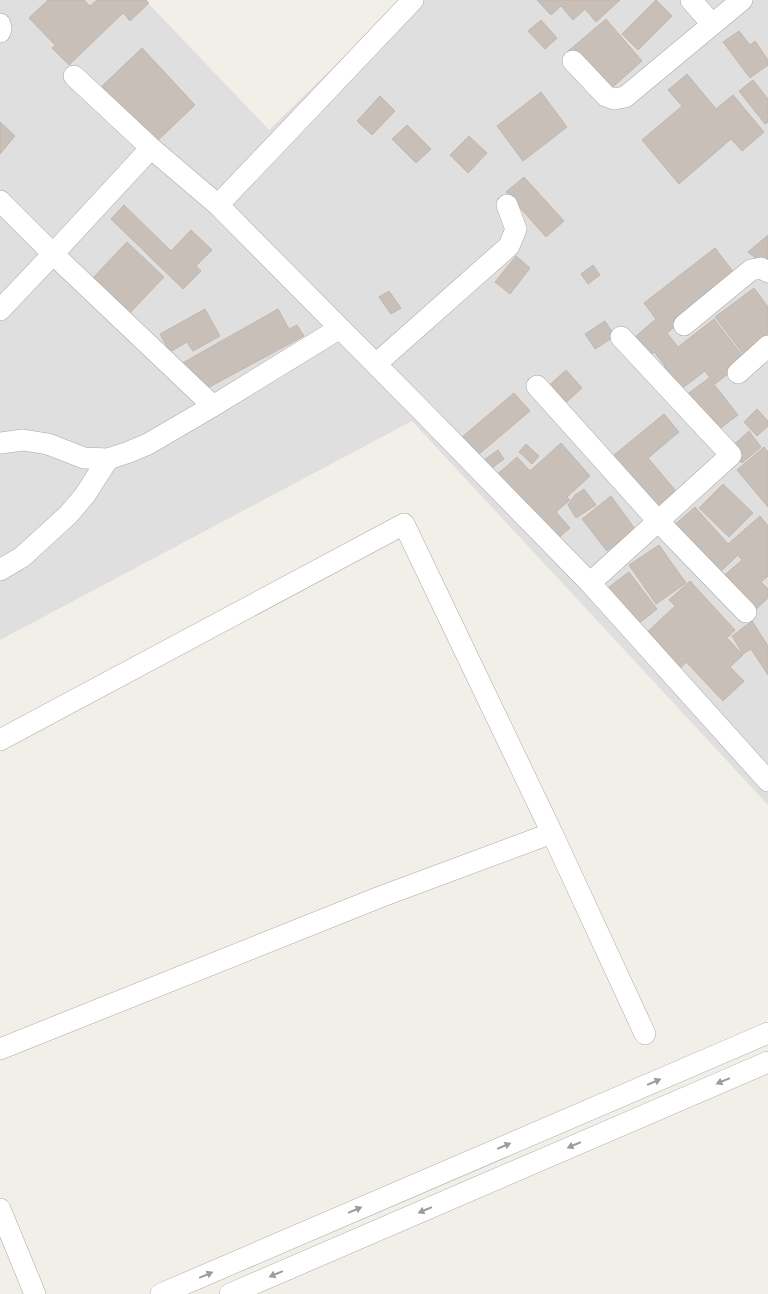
<svg xmlns="http://www.w3.org/2000/svg" width="768" height="1294" viewBox="0 0 768 1294" font-family="'Noto Sans',sans-serif">
<rect width="100%" height="100%" fill="#f2efe9"/>
<path fill="#e0dfdf" d="M0,0H145L269,130L402,0H768V805L412,421L0,640Z"/>
<path fill="#c7bfb8" stroke="#c4b6ab" d="M48,0H84L90,6L97,0H146L149,3L130,21L123,13L69,65L52,48L55,45L29,18Z
M537,0H620L596,22L585,9L573,20L561,6L551,15Z
M656,0L672,16L638,50L622,34Z
M606,19L642,61L606,93L567,52Z
M541,20L557,38L545,49L528,31Z
M739,31L750,45L755,41L768,60V65L750,78L723,42Z
M142,48L195,105L152,146L100,88Z
M687,74L716,109L733,95L764,132L742,151L731,139L679,184L642,140L682,106L668,90Z
M753,80L768,99V122L765,124L739,91Z
M541,92L567,127L523,161L497,126Z
M380,96L395,111L372,135L357,121Z
M0,122L15,136L0,154Z
M407,125L431,149L416,163L392,139Z
M469,136L487,153L468,173L450,155Z
M524,177L564,221L546,237L506,192Z
M124,205L171,251L191,230L212,250L196,266L201,271L183,289L111,219Z
M768,235V268L748,252Z
M127,242L164,277L127,316L90,281Z
M715,248L738,278L667,333L678,347L714,319L746,360L715,384L705,371L676,393L662,369L665,366L654,352L644,359L628,343L656,319L644,303Z
M516,256L530,268L510,294L495,282Z
M593,265L600,275L588,284L581,274Z
M754,288L768,307V339L745,356L715,317Z
M389,291L401,308L391,314L379,297Z
M205,309L220,336L193,351L187,342L170,352L160,334Z
M278,309L289,329L297,325L304,336L202,391L179,365Z
M605,321L615,336L595,349L585,334Z
M566,370L582,388L560,408L544,390Z
M709,378L738,415L714,433L682,398Z
M514,393L530,411L472,460L455,443Z
M757,409L768,421V426L757,436L744,422Z
M664,414L679,432L648,458L681,497L658,517L608,460Z
M749,431L761,447L742,463L734,454L728,450Z
M561,443L590,476L567,497L570,500L556,512L570,528L554,542L493,478L517,457L530,471Z
M526,444L539,456L532,464L519,452Z
M764,447L768,452V507L737,470Z
M498,450L504,459L485,473L478,464Z
M723,484L753,513L729,537L699,508Z
M584,489L596,505L576,518L568,505L575,495Z
M611,496L635,529L607,551L582,519Z
M695,507L728,544L760,516L768,526V576L761,582L768,589V598L751,614L719,580L742,560L738,555L716,576L671,528Z
M659,545L686,583L656,604L629,565Z
M629,572L657,609L633,628L601,593Z
M690,581L735,630L727,638L743,655L730,667L744,681L723,701L686,662L675,674L642,637L675,606L669,600Z
M752,621L768,646V675L751,649L743,654L732,636Z"/>
<g fill="none" stroke-linecap="round" stroke-linejoin="round">
<defs>
<path id="minor" d="M413,0L218,205L426,415L590,583L768,781
M691,0L712,24
M0,24L1,29L0,32
M573,61L606,96L614,99L625,97L742,0
M74,76L151,148L218,205
M0,201L53,254L213,406
M0,310L53,254L151,148
M684,325L751,270L761,268L768,272
M376,364L509,246L516,229L507,205
M738,373L768,346
M537,386L658,521L746,612
M0,443L23,440L48,444L84,458L108,459L129,452L148,444L213,406L340,328
M0,570L22,557L68,515L85,495L108,459
M590,583L731,455L621,337
M0,740L404,524L552,833
M0,1049L380,897L552,833L645,1034
M0,1209L35,1294
M161,1294L768,1033
M230,1294L768,1062"/>
</defs>
<use href="#minor" stroke="#a9a9a9" stroke-width="22"/>
<use href="#minor" stroke="#fff" stroke-width="21"/>
</g>
<defs><path id="oneway-solid" d="M-6-.8H1V-3.2L6.5 0L1 3.2V.8H-6Z" transform="scale(1.25)"/></defs>
<g fill="#9c9c9c">
<use href="#oneway-solid" transform="translate(723 1081) rotate(157)"/>
<use href="#oneway-solid" transform="translate(654 1082) rotate(-23)"/>
<use href="#oneway-solid" transform="translate(574 1145) rotate(157)"/>
<use href="#oneway-solid" transform="translate(504 1146) rotate(-23)"/>
<use href="#oneway-solid" transform="translate(355 1210) rotate(-23)"/>
<use href="#oneway-solid" transform="translate(425 1210) rotate(157)"/>
<use href="#oneway-solid" transform="translate(276 1274) rotate(157)"/>
<use href="#oneway-solid" transform="translate(206 1275) rotate(-23)"/>
</g>
</svg>
